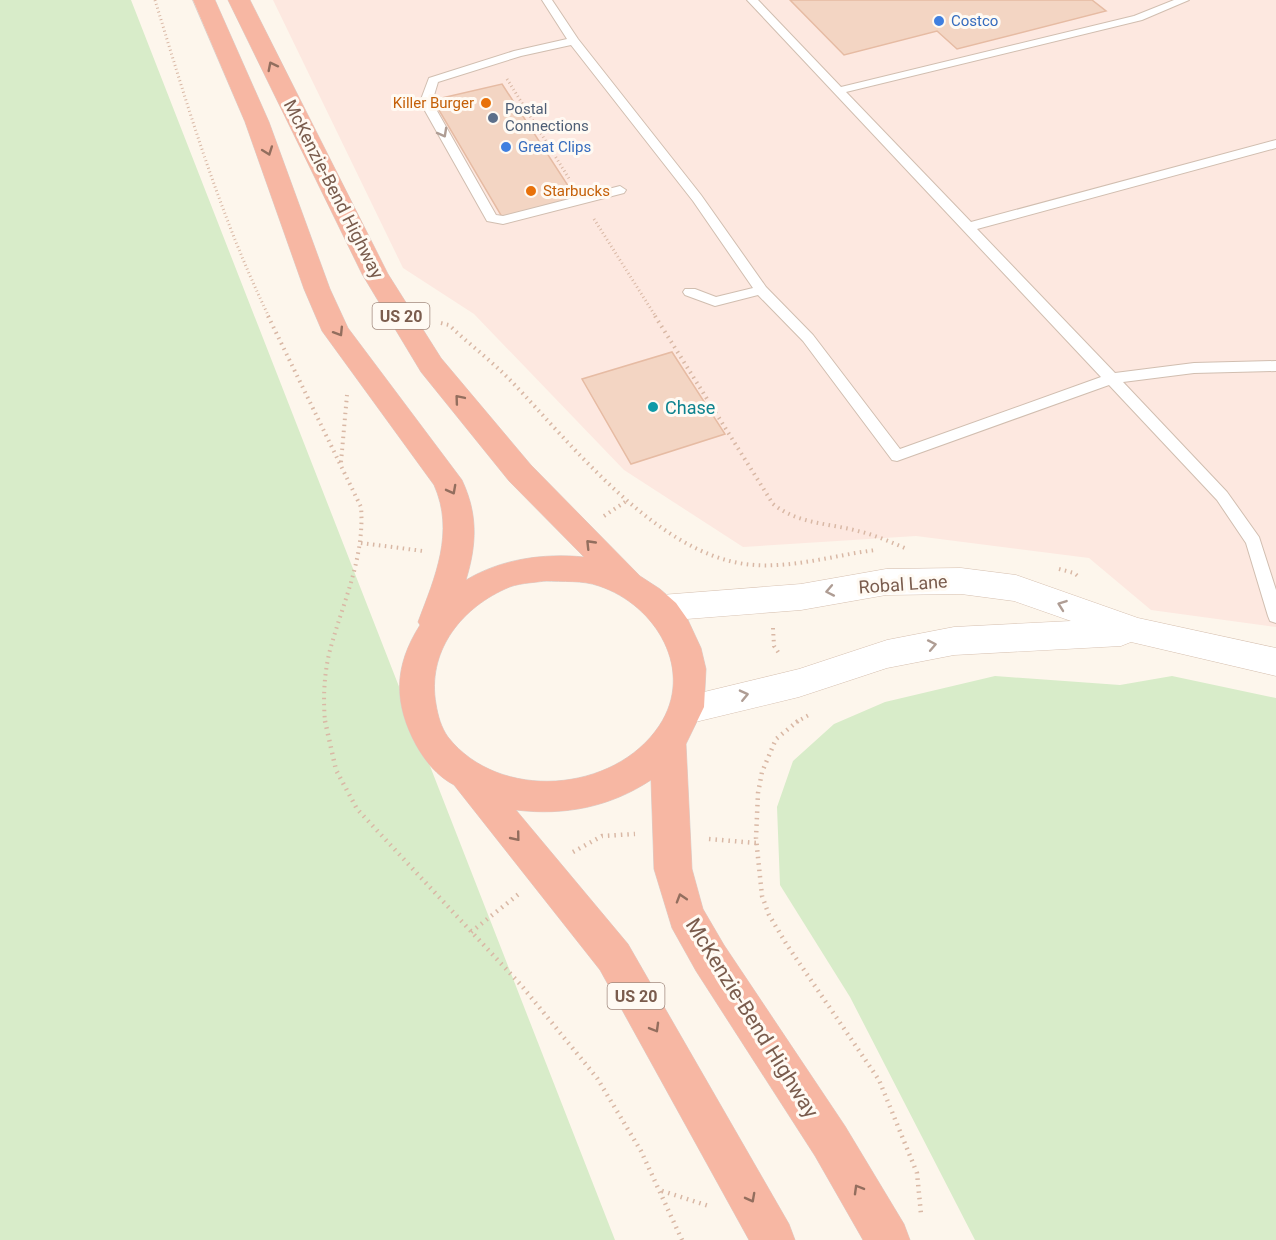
<svg xmlns="http://www.w3.org/2000/svg" width="1276" height="1240" viewBox="0 0 1276 1240" font-family="Roboto,sans-serif">
<rect width="100%" height="100%" fill="#fdf6ec"/>
<path fill="#fde8e0" d="M273,0H1276V627L1151,610L1089,558L916,536L743,547L624,470L474,314L403,268Z"/>
<path fill="#d8ecc9" d="M0,0H131L615,1240H0Z
M995,676L1120,685L1172,676L1276,698V1240H975L850,997L780,885L777,807L793,761L834,724L885,702Z"/>
<path fill="#f3d5c3" stroke="#e6bba3" stroke-width="1.5" d="M790,0H1092L1106,11L957,49L937,31L844,55Z
M502,84L576,198L502,217L433,100Z
M672,352L725,434L631,464L582,379Z"/>
<g fill="none" stroke-linecap="round" stroke-linejoin="round">
<defs>
<path id="lane" d="M542,0H552L578,39L701,195L766,287L813,335L900,449L1101,377L747,0H758L841,87L1134,16L1174,0H1189L1142,20L846,92L971,222L1276,140V148L977,229L1115,373L1194,363L1276,361V371L1194,373L1123,382L1227,492L1259,537L1276,590V623L1270,621L1268,616L1246,543L1217,500L1109,385L897,461L892,460L803,341L758,295L715,306L685,295L683,292L685,289H695L716,297L753,288L693,201L571,45L521,56L438,82L432,102L496,215L503,216L620,186L626,190L624,193L503,224L487,221L420,102L429,78L514,51L567,39Z"/>
<path id="secondary" d="M961,568L1016,575L1138,618L1276,648V676L1131,642L1121,646L954,655L887,668L799,697L687,724L675,719L670,709L675,699L799,669L887,640L954,627L1071,621L1014,601L961,594L886,595L801,610L661,621L649,617L645,608L649,599L661,595L801,584L886,569Z"/>
<path id="highway" d="M193,0H215L269,122L330,289L348,328L462,480C478,514 477,544 466,580C501,559 543,553 584,557L509,481L421,372L362,274L228,0H250L388,274L441,358L531,465L640,576L660,589L676,603L688,620L701,648L706,669L704,707L686,744L692,869L703,909L724,945L845,1126L904,1224L910,1240H863L815,1156L696,971L672,928L654,869L651,780C610,807 565,816 516,810L628,944L789,1224L795,1240H749L600,970L454,785C437,776 425,761 416,745C393,702 394,666 420,625L418,622C435,577 455,532 434,485L322,331L304,289L245,122ZM545,581C563,582 582,580 599,586C656,605 696,671 659,726C614,793 499,802 448,737C441,727 438,716 436,704C427,653 459,610 505,589C517,583 532,583 545,581Z"/>
</defs>
<use href="#lane" stroke="#d1beb0" stroke-width="2"/>
<use href="#secondary" stroke="#d6c0b0" stroke-width="1"/>
<use href="#highway" stroke="#dad1cd" stroke-width="1"/>
<path stroke="#d9b8a5" stroke-width="3" stroke-dasharray="1 3" stroke-linecap="butt" d="M155,0C188,108 220,216 269,317
M507,79L570,180
M594,219L656,317"/>
<path stroke="#d9b8a5" stroke-width="4" stroke-dasharray="1.5 4.5" stroke-linecap="butt" d="M268,316L361,507C365,557 343,602 330,650C324,674 323,697 325,722
M655,316L773,504C798,524 828,523 858,531C875,535 891,542 907,549
M441,323L449,325C470,345 493,362 513,383C572,445 656,552 745,564C788,570 834,555 876,550
M341,462L347,395
M604,516L628,500
M361,543L423,551
M1059,569L1074,573L1079,577
M773,628L774,646L780,655
M796,722L809,715"/>
<path stroke="#d9b8a5" stroke-width="4.5" stroke-dasharray="1.5 5" stroke-linecap="butt" d="M325,721L336,770L357,809L521,985L597,1078L641,1151L682,1240
M798,721L776,739L762,772L758,793L756,838L762,896L769,915L787,945L879,1080L917,1173L921,1214
M709,839L756,843
M573,852L602,836L635,834
M471,932L520,893
M662,1191L709,1206"/>
<use href="#lane" fill="#fff" fill-rule="evenodd"/>
<use href="#secondary" fill="#fff" fill-rule="evenodd"/>
<use href="#highway" fill="#f7b7a3" fill-rule="evenodd"/>
</g>
<defs><path id="oneway-chevron" d="M-2-3.5L2.5 0L-2 3.5" fill="none" stroke-width="1.6" stroke-linecap="round" stroke-linejoin="round" transform="scale(1.5)"/></defs>
<g stroke="#936e5e">
<use href="#oneway-chevron" transform="translate(272 66) rotate(-117)"/>
<use href="#oneway-chevron" transform="translate(268 151) rotate(70)"/>
<use href="#oneway-chevron" transform="translate(339 332) rotate(58)"/>
<use href="#oneway-chevron" transform="translate(459 399) rotate(-130)"/>
<use href="#oneway-chevron" transform="translate(452 490) rotate(62)"/>
<use href="#oneway-chevron" transform="translate(590 544) rotate(-134)"/>
<use href="#oneway-chevron" transform="translate(516 837) rotate(51)"/>
<use href="#oneway-chevron" transform="translate(681 898) rotate(-107)"/>
<use href="#oneway-chevron" transform="translate(655 1028) rotate(60)"/>
<use href="#oneway-chevron" transform="translate(858 1189) rotate(-120)"/>
<use href="#oneway-chevron" transform="translate(751 1198) rotate(62)"/>
</g>
<g stroke="#af9d94">
<use href="#oneway-chevron" transform="translate(443 133) rotate(61)"/>
<use href="#oneway-chevron" transform="translate(830 591) rotate(169)"/>
<use href="#oneway-chevron" transform="translate(1062 605) rotate(-160)"/>
<use href="#oneway-chevron" transform="translate(932 645) rotate(-11)"/>
<use href="#oneway-chevron" transform="translate(744 695) rotate(-13)"/>
</g>
<g fill="#3f7fe0" stroke="#fffaf3" stroke-width="2">
<circle cx="939" cy="21" r="6"/>
<circle cx="506" cy="147" r="6"/>
</g>
<g fill="#e8710a" stroke="#fffaf3" stroke-width="2">
<circle cx="486" cy="103" r="6"/>
<circle cx="531" cy="191" r="6"/>
</g>
<circle fill="#5c6f8a" stroke="#fffaf3" stroke-width="2" cx="493" cy="118" r="6"/>
<circle fill="#0f9aa8" stroke="#fffaf3" stroke-width="2" cx="653" cy="407" r="6"/>
<g text-anchor="middle" dominant-baseline="central" stroke-width="6" stroke-linejoin="round" paint-order="stroke">
<g font-size="15" fill="#366cbe" stroke="#fffaf3" text-anchor="start">
<text x="951" y="21">Costco</text>
<text x="518" y="147">Great Clips</text>
</g>
<g font-size="15" fill="#c56008" stroke="#fffaf3" text-anchor="end">
<text x="474" y="103">Killer Burger</text>
<text x="543" y="191" text-anchor="start">Starbucks</text>
</g>
<g font-size="15" fill="#4e5e75" stroke="#fffaf3" text-anchor="start">
<text x="505" y="109">Postal<tspan x="505" dy="17">Connections</tspan></text>
</g>
<g fill="#fffaf3" stroke="#a28b7f" stroke-width="1.5">
<rect x="372.5" y="303" width="57" height="26" rx="4.5"/>
<rect x="607.5" y="983" width="57" height="26" rx="4.5"/>
</g>
<g font-size="16" font-weight="bold" fill="#7a5c4d">
<text x="401" y="316">US 20</text>
<text x="636" y="996">US 20</text>
</g>
<g font-size="18" fill="#7a5c4d" stroke="#fffaf3">
<text transform="translate(334 189) rotate(63)">McKenzie-Bend Highway</text>
<text transform="translate(903 584) rotate(-4)">Robal Lane</text>
</g>
<g font-size="18" fill="#0d838f" stroke="#fffaf3" text-anchor="start">
<text x="665" y="407">Chase</text>
</g>
<g font-size="21" fill="#7a5c4d" stroke="#fffaf3">
<text transform="translate(752 1018) rotate(58)">McKenzie-Bend Highway</text>
</g>
</g>
</svg>
